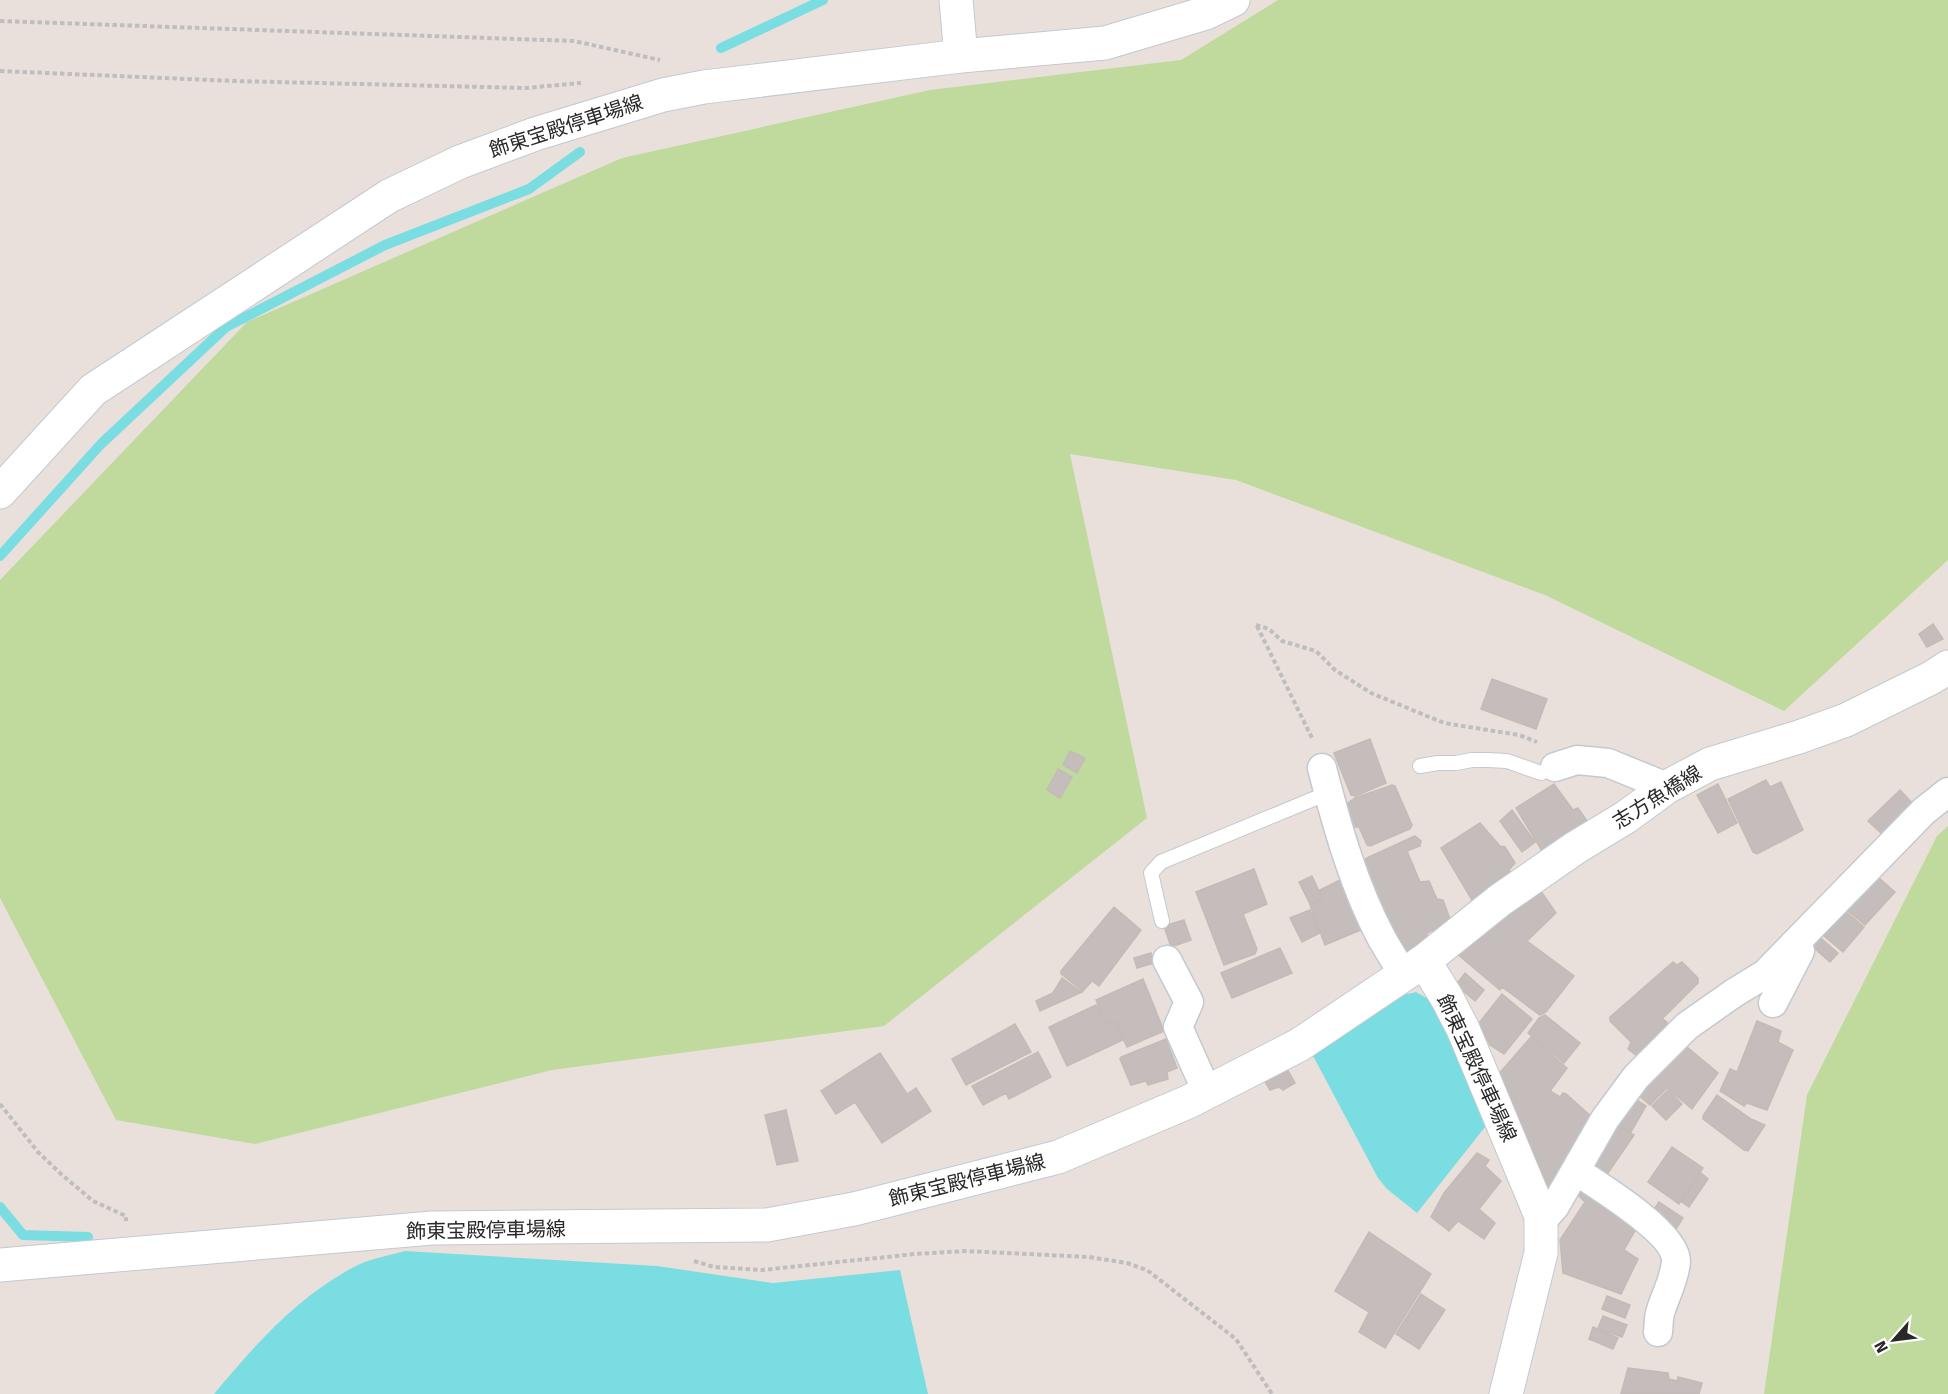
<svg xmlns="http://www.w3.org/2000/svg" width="1948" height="1394" viewBox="0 0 1948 1394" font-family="'Fira Sans','Noto Sans JP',sans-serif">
<rect width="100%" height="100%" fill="#e9e0db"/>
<path fill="#c0da9d" d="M1278,0H1948V560L1784,711L1545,595L1236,480L1070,454L1147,818L884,1026L552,1070L255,1144L116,1120L0,898V580L247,322L622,158L930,90L1181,60Z
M1948,826V1394H1764L1807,1095L1937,836Z"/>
<path fill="#79dde1" d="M1416,992L1440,1006L1489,1122L1417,1213L1387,1189L1378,1178L1311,1052L1403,995Z
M405,1251L657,1266L773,1283L900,1270L928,1394H214C254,1346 296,1298 352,1268C367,1259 388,1256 405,1251Z"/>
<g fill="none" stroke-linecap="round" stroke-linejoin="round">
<path stroke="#79dde1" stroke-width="10" d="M721,48L823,0
M0,556L101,444L226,327L385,245L529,189L580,152
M0,1207L23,1235L88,1237"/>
</g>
<path fill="#c4bdbb" stroke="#c4bbb5" stroke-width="1.5" d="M1933,624L1943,639L1927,647L1919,634Z
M1492,679L1547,699L1536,729L1481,709Z
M1370,739L1386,783L1356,796L1351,795L1334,753Z
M1070,751L1085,758L1077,773L1063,765Z
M1058,769L1072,777L1060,798L1047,790Z
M1766,780L1770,787L1781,782L1803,830L1757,854L1753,852L1728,799Z
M1554,784L1573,810L1578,808L1587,821L1542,851L1516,808Z
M1718,784L1737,823L1718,833L1697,795Z
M1392,785L1395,786L1412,825L1410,829L1370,846L1367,845L1359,827H1350L1342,807L1355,798Z
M1900,790L1914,805L1882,834L1868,821Z
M1512,810L1535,842L1522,852L1500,821Z
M1480,823L1500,846L1505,847L1515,863L1509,870L1512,875L1476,901L1472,900L1441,848Z
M1415,836L1421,841L1420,846L1407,851L1420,882L1429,881L1437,899L1443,900L1451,922L1427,933L1428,941L1406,953L1402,952L1362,863L1367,858Z
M1254,869L1267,904L1243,914L1257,949L1255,954L1224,965L1196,892Z
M1870,870L1895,892L1865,925L1839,904Z
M1312,876L1322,898L1310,904L1299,882Z
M1342,879L1363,929L1325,945L1310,905L1323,899L1320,890Z
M1540,890L1556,913L1527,941L1574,976L1546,1012L1540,1015L1502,987L1500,990L1456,953Z
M1839,906L1864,927L1843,952L1818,931Z
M1114,907L1141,930L1099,986L1092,981L1083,991L1061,974V971Z
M1310,910L1320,933L1302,942L1290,918Z
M1184,920L1191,940L1171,947L1164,926Z
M1815,933L1838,953L1830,962L1807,942Z
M1280,948L1292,973L1232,998L1221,973Z
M1151,953L1154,963L1137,968L1134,958Z
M1673,962L1677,965L1682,962L1698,978V983L1662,1019L1667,1022V1025L1640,1058L1628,1049L1631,1042L1610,1021V1017Z
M1465,973L1484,990L1475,1001L1456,985Z
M1062,978L1082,992L1040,1011L1036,1001L1053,993Z
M1143,979L1164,1031L1127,1047L1115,1021L1106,1024L1096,1000Z
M1502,994L1532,1019L1504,1054L1490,1045L1479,1023Z
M1096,1005L1106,1024L1115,1022L1123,1040L1067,1066L1049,1027Z
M1545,1015L1580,1043L1564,1063L1528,1033L1539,1018Z
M1757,1021L1781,1031L1778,1042L1793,1050L1767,1110L1747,1103L1744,1106L1720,1091L1730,1069L1737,1072Z
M1015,1024L1031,1052L966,1085L952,1059Z
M1531,1037L1567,1068L1550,1091L1560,1097L1563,1093L1566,1094L1594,1119L1553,1189L1549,1188L1498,1075Z
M1166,1039L1177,1068L1167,1072L1168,1079L1148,1085L1146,1081L1131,1085L1120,1059L1121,1057Z
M1681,1042L1718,1073L1692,1109L1667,1088L1650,1105L1638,1095Z
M1038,1052L1051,1077L1009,1099L1006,1093L983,1105L972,1086Z
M880,1053L907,1094L916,1088L931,1111L882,1143L855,1102L836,1114L821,1091Z
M1286,1067L1295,1083L1283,1090L1279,1087L1270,1090L1263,1078Z
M1668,1090L1682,1104L1666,1120L1652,1106Z
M1717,1095L1751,1119L1765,1125L1748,1151L1744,1150L1703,1119V1116Z
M1634,1098L1646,1106L1631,1132L1618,1124Z
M786,1110L798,1161L777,1165L765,1115Z
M1616,1125L1634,1135L1608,1173L1592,1162Z
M1672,1147L1703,1168L1679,1204L1648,1182Z
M1477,1153L1489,1160L1485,1166L1501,1181L1479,1209L1495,1223L1484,1239L1458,1221L1449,1231L1431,1217L1444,1193Z
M1701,1173L1708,1179L1689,1207L1682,1202Z
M1583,1189L1636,1229L1624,1250L1638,1259L1621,1294L1563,1273L1560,1240L1585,1202L1579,1196Z
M1659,1202L1683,1218L1676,1229L1652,1212Z
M1369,1232L1431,1274L1385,1348L1359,1332L1369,1312L1335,1291Z
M1421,1294L1445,1310L1419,1349L1396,1334Z
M1607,1296L1630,1305L1625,1318L1602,1309Z
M1603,1316L1627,1325L1622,1337L1598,1328Z
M1593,1327L1618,1338L1613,1349L1589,1339Z
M1628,1368L1668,1373L1669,1379L1677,1381L1678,1377L1702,1383L1699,1394H1621Z"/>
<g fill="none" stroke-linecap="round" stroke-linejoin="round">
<defs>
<path id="lane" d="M1420,766L1438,763H1456L1472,760H1488L1507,761L1541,773L1555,767
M1162,921L1151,873L1161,862L1328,793"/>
<path id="street" d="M1555,767L1577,760L1608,763L1667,787
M1322,768C1337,826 1354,887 1382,939C1389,951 1396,963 1404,975
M1167,960L1189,1002L1178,1027L1207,1092
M1773,1003L1800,951
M1576,1171C1599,1186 1676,1233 1676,1261C1675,1278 1666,1294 1661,1310C1658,1317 1659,1325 1658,1332
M1541,1222L1555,1206L1605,1119L1636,1077L1687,1026L1734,993L1765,974L1924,811L1948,792"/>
<path id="secondary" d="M956,0L961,56
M0,492L93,390L389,196L460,162L535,134L663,95L704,87L961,56L1105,43L1206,13L1233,0
M1424,961L1447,998L1463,1029L1541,1216V1253L1506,1394
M0,1265L432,1228L767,1225L854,1209L1058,1157L1188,1102L1299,1045L1424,961L1500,900L1575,848L1626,817L1667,787L1710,764L1799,737L1846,720L1931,678L1948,667"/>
</defs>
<use href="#lane" stroke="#c3c9d0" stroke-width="16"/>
<use href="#street" stroke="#c3c9d0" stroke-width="31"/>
<use href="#secondary" stroke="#c3c9d0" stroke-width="35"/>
<path stroke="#bebebe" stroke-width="4" stroke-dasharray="4.5 3" stroke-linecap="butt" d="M0,21L574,41L660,60
M0,71L234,81L526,88L581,83
M1256,625L1269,629L1282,641L1316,651L1335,670L1371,693L1444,723L1519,735L1537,742
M1257,626L1313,740
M0,1104L38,1152L61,1174L93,1201L126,1216V1221
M694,1261L714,1267L762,1270L915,1254L966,1251L1089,1257L1127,1263L1147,1270L1236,1339L1272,1394"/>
<use href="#lane" stroke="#fff" stroke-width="14"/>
<use href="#street" stroke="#fff" stroke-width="28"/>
<use href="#secondary" stroke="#fff" stroke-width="33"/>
</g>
<g text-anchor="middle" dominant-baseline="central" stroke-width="6" stroke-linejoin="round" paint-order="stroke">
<g font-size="20" fill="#282828" stroke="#fff">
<text transform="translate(566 126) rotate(-18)">飾東宝殿停車場線</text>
<text transform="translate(1657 797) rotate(-32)">志方魚橋線</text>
<text transform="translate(1477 1068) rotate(65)">飾東宝殿停車場線</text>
<text transform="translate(967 1180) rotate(-14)">飾東宝殿停車場線</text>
<text transform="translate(486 1230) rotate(-1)">飾東宝殿停車場線</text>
</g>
</g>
<g transform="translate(1894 1340) rotate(242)" stroke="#ffffff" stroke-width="4.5" paint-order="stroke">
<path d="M0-4.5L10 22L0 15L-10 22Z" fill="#282828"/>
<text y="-9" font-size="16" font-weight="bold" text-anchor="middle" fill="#282828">N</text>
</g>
</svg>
